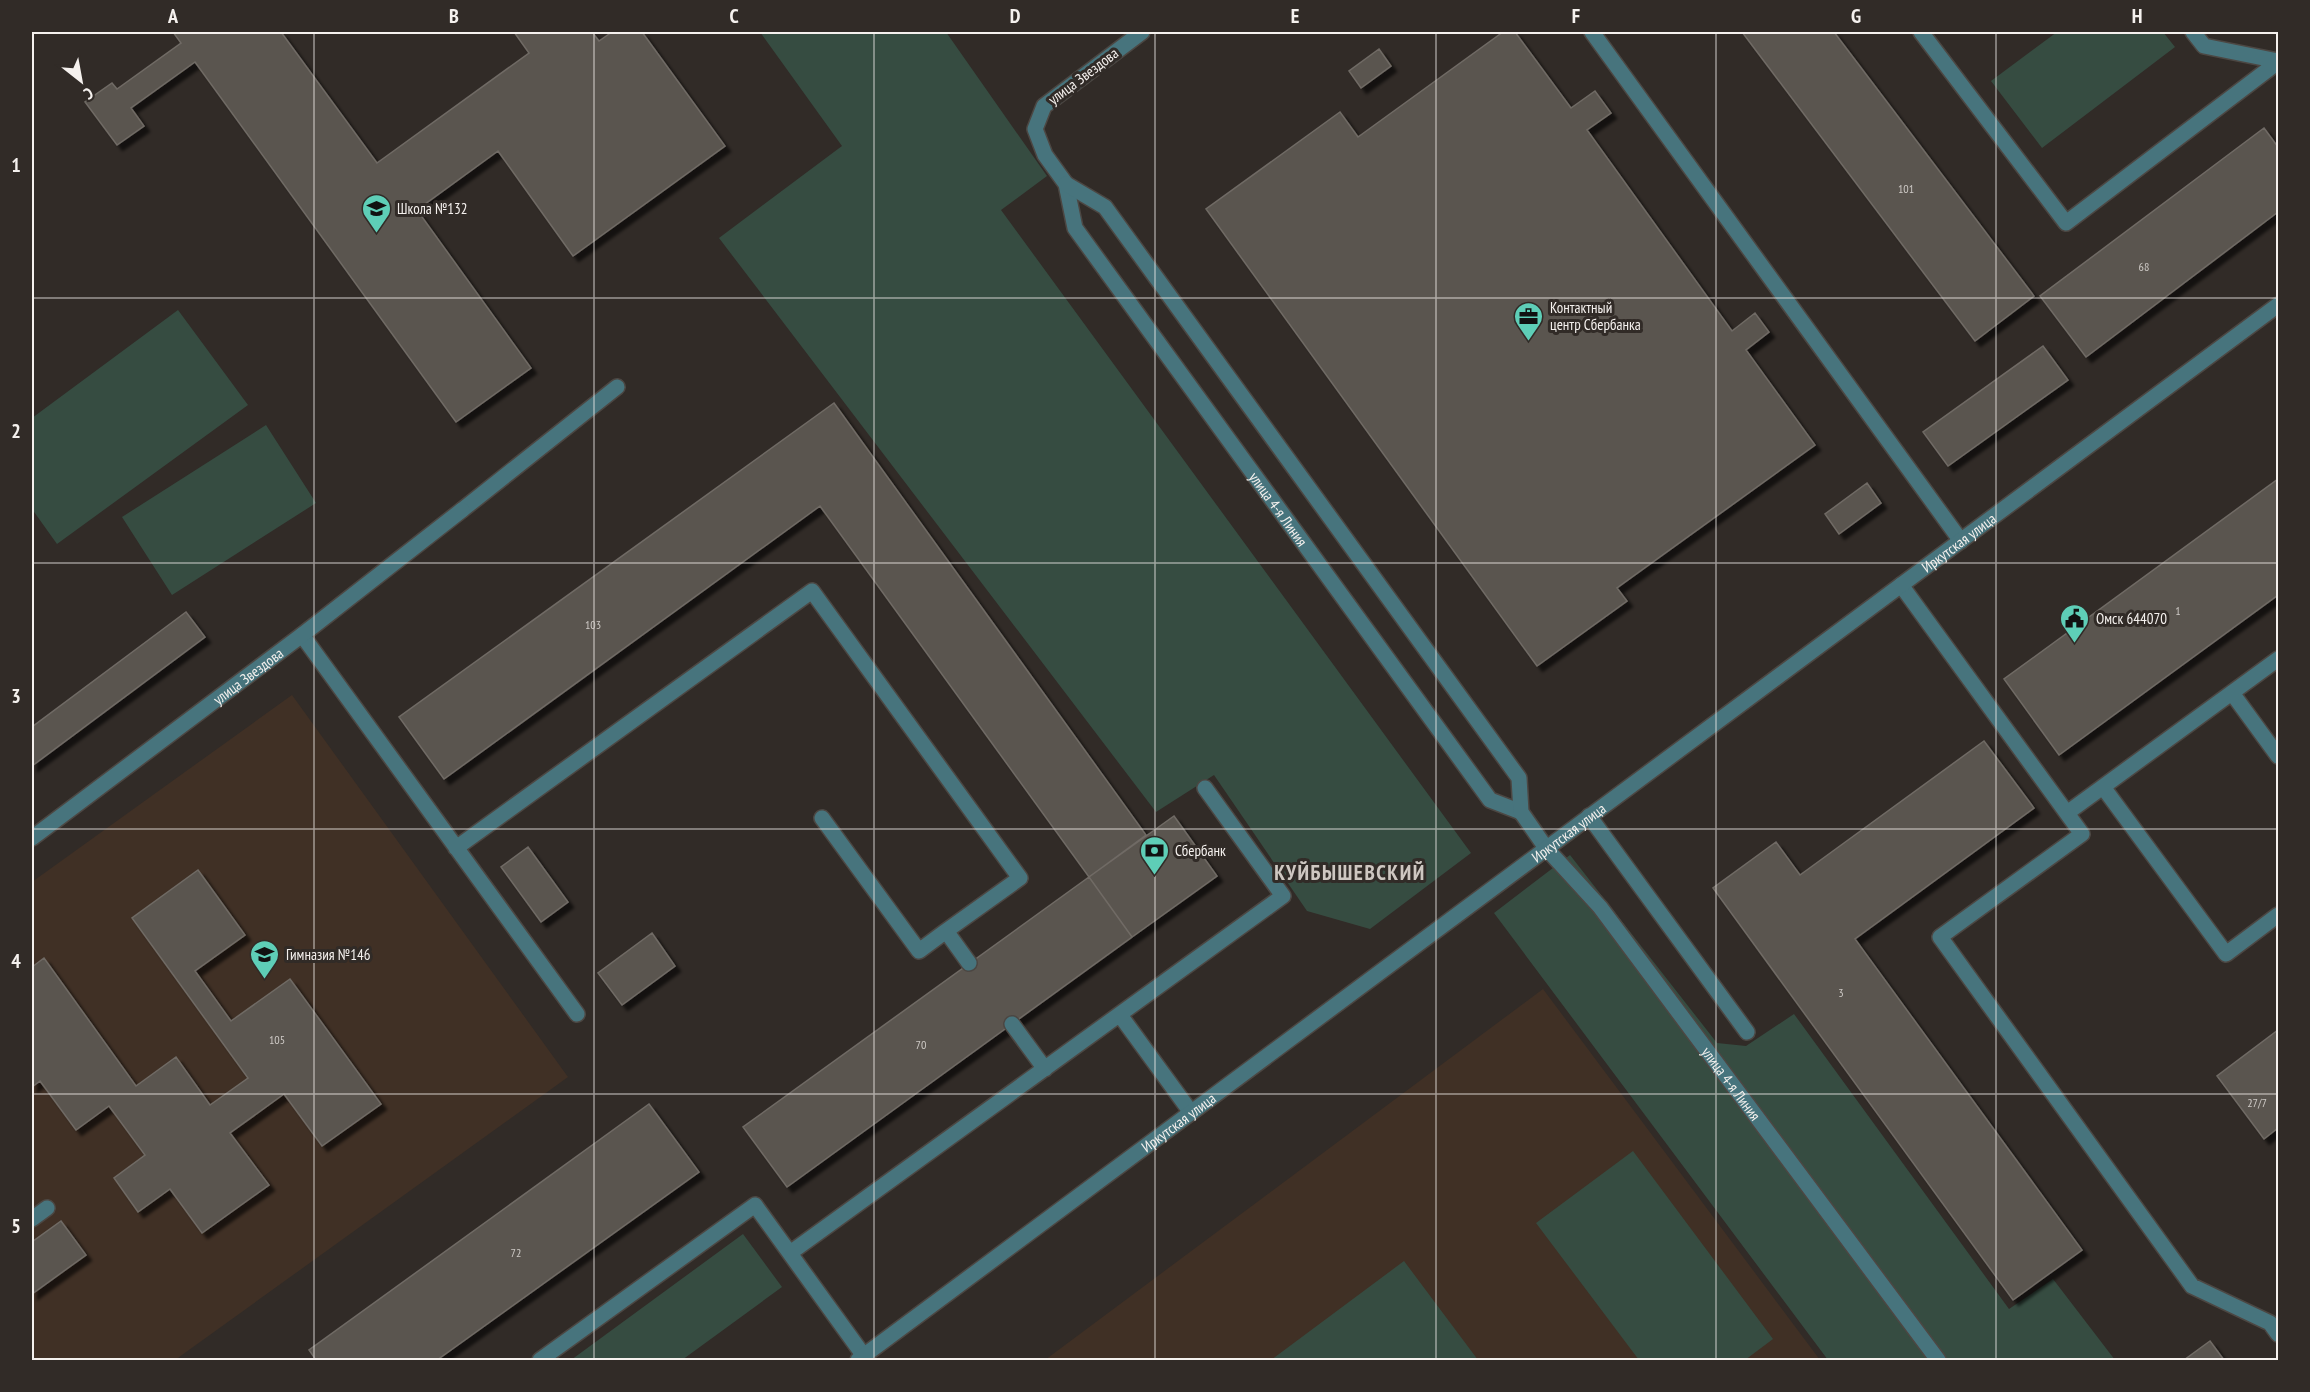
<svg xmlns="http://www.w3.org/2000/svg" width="2310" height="1392" viewBox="0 0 2310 1392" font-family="'PT Sans Narrow',sans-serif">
<defs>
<filter id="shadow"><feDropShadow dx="5.5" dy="5.5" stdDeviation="1.5" flood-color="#0009"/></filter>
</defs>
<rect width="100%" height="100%" fill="#312b27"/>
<path fill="#403025" d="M292,695L568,1077L175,1360H32V882Z
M1543,989L1820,1360H1045Z"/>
<path fill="#364c41" d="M760,32H946L1047,176L1001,210L1471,853L1370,929L1307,911L1214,775L1156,812L719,238L842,146Z
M2057,32H2163L2175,47L2042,148L1991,81Z
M178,310L248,405L57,544L32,509V418Z
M266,425L316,503L172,595L122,517Z
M1570,855L1717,1043L1746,1046L1794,1014L2009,1309L2053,1279L2115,1360H1828L1494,913Z
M1633,1151L1773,1339L1745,1360H1639L1536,1223Z
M743,1234L782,1287L682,1360H571Z
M1404,1261L1478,1360H1271Z"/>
<path fill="#5a554f" stroke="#706b65" stroke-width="1.5" filter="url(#shadow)" d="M173,32H281L377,163L529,53L514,32H592L599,41L612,32H642L725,146L573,256L498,151L417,210L531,368L456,422L195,62L131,108L144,126L117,145L85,102L112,83L117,89L181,43Z
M1503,32H1515L1571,108L1595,91L1611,113L1587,130L1732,331L1755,313L1769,332L1746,350L1815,445L1617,588L1627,601L1537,666L1206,209L1340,112L1358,137Z
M1742,32H1834L2034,296L1975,341Z
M1379,49L1391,66L1361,88L1349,71Z
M2264,128L2278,147V212L2086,357L2040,296Z
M2043,346L2068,380L1948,466L1923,432Z
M834,403L1146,835L1089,877L820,506L444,779L399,717Z
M2278,479V595L2059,755L2004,679Z
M1867,483L1881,503L1839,534L1825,514Z
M186,612L205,637L32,766V727Z
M1984,741L2034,808L1855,939L2082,1250L2013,1300L1713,888L1776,842L1800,875Z
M1174,816L1217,876L1132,937L1089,877Z
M528,847L568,902L541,922L501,867Z
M198,870L245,935L195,971L231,1021L290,979L381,1104L322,1146L284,1094L230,1133L269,1185L202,1233L170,1189L138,1212L114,1178L145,1155L109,1106L76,1130L40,1081L32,1087V967L44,958L136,1086L176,1057L210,1105L248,1078L132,918Z
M1089,877L1132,937L787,1187L743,1127Z
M652,933L675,966L622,1005L598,973Z
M2278,1030V1128L2264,1139L2217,1076Z
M649,1104L699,1172L437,1360H316L309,1350Z
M61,1221L86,1255L32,1294V1242Z
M2210,1341L2224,1360H2184Z"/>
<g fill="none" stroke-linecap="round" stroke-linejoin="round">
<defs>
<path id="service" d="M1592,32L1961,541
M1921,32L2066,223L2278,62
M2193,32L2204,46L2278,61
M462,510L617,387
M1901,585L2082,834L1940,937L2192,1286L2270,1323L2278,1334
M302,635L577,1014
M2232,693L2278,756
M2103,787L2226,954L2278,915
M2067,813L2278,659
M1589,816L1747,1032
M822,818L919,951L946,931
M456,848L812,591L1020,878L946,931L969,963
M1120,1015L1190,1111
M1012,1024L1045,1069
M32,1219L47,1208
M790,1253L1283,896L1205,788
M540,1360L755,1205L864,1356"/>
<g id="pedestrian">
<path id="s1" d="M1546,848L1600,907L1938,1360"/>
</g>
<g id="minor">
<path id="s2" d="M1142,32L1044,106L1035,129L1045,155L1066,184L1075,228L1490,800L1521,812"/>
<path d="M1066,184L1105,207L1519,778L1521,812L1546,848"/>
<path id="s3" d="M32,838L302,635L462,510"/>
<path id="s4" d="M858,1360L2278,305"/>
</g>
</defs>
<use href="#service" stroke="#4c4743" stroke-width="18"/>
<use href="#pedestrian" stroke="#4c4743" stroke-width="18"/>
<use href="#minor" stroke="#4c4743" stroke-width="18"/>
<use href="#service" stroke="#47747d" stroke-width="15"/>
<use href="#pedestrian" stroke="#47747d" stroke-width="15"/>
<use href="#minor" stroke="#47747d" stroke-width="15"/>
</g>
<path fill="none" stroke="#f5f1ee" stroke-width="1.5" stroke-opacity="0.55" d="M314,32V1360M594,32V1360M874,32V1360M1155,32V1360M1436,32V1360M1716,32V1360M1996,32V1360M32,298H2278M32,563H2278M32,829H2278M32,1094H2278"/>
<defs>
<symbol id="school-pin" viewBox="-11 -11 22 30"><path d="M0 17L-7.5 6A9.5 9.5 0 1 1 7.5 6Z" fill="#5eceb7" stroke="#312b27"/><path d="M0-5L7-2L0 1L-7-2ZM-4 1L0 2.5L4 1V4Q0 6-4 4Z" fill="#111"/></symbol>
<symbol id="office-pin" viewBox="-11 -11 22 30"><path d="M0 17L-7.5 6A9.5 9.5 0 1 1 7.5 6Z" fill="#5eceb7" stroke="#312b27"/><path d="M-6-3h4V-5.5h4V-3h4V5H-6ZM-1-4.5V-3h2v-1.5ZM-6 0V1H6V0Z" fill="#111"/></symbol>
<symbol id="civic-pin" viewBox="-11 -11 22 30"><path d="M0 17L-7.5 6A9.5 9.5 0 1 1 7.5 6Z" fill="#5eceb7" stroke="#312b27"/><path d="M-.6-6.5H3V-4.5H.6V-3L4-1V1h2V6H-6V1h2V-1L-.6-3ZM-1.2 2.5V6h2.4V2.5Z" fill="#111"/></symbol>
<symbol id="bank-pin" viewBox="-11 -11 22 30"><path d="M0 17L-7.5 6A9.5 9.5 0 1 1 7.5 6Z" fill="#5eceb7" stroke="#312b27"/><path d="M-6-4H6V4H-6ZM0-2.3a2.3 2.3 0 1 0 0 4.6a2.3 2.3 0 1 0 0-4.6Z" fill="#111"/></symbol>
</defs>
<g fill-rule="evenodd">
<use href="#school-pin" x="360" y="192" width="33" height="45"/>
<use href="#office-pin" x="1512" y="300" width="33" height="45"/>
<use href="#civic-pin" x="2058" y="602" width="33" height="45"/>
<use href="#bank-pin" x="1138" y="834" width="33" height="45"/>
<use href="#school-pin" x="248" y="938" width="33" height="45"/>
</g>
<g text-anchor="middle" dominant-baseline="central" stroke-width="6" stroke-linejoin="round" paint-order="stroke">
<g font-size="12" fill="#cecac6">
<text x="1906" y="188">101</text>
<text x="2144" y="266">68</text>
<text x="2178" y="610">1</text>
<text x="593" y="624">103</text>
<text x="1841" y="992">3</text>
<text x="277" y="1039">105</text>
<text x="921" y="1044">70</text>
<text x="2257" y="1102">27/7</text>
<text x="516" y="1252">72</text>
</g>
<g font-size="15" fill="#f5f1ee" stroke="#312b27">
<text transform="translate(1083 76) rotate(-37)">улица Звездова</text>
<text stroke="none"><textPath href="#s2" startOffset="603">улица 4-я Линия</textPath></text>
<text stroke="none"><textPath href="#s4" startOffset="1371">Иркутская улица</textPath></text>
<text stroke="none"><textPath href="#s3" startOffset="270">улица Звездова</textPath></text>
<text stroke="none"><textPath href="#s4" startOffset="885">Иркутская улица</textPath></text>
<text stroke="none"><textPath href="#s1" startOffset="300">улица 4-я Линия</textPath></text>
<text stroke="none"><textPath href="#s4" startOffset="399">Иркутская улица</textPath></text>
</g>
<g font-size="15" fill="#f5f1ee" stroke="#312b27" text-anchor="start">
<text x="397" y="208">Школа №132</text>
<text x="1550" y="307">Контактный<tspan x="1550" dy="17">центр Сбербанка</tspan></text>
<text x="2096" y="618">Омск 644070</text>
<text x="1175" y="850">Сбербанк</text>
<text x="286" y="954">Гимназия №146</text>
</g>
<g font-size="21" font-weight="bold" letter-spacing="1.5" fill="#cec7c1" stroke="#312b27">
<text x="1350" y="872">КУЙБЫШЕВСКИЙ</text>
</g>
</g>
<rect width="2310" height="1392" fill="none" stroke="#312b27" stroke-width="66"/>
<g transform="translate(81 81) rotate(149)" stroke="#312b27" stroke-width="4.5" paint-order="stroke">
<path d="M0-4.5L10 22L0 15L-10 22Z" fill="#f5f1ee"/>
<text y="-9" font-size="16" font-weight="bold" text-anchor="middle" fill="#f5f1ee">С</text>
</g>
<rect x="33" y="33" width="2244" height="1326" fill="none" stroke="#f5f1ee" stroke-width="2"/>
<g font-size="20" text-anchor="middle" font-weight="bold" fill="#f5f1ee">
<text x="173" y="23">A</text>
<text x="454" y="23">B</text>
<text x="734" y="23">C</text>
<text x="1015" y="23">D</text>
<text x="1295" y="23">E</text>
<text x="1576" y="23">F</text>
<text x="1856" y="23">G</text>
<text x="2137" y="23">H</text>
<text x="16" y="172">1</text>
<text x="16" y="438">2</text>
<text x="16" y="703">3</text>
<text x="16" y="968">4</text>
<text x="16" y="1233">5</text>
</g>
</svg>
